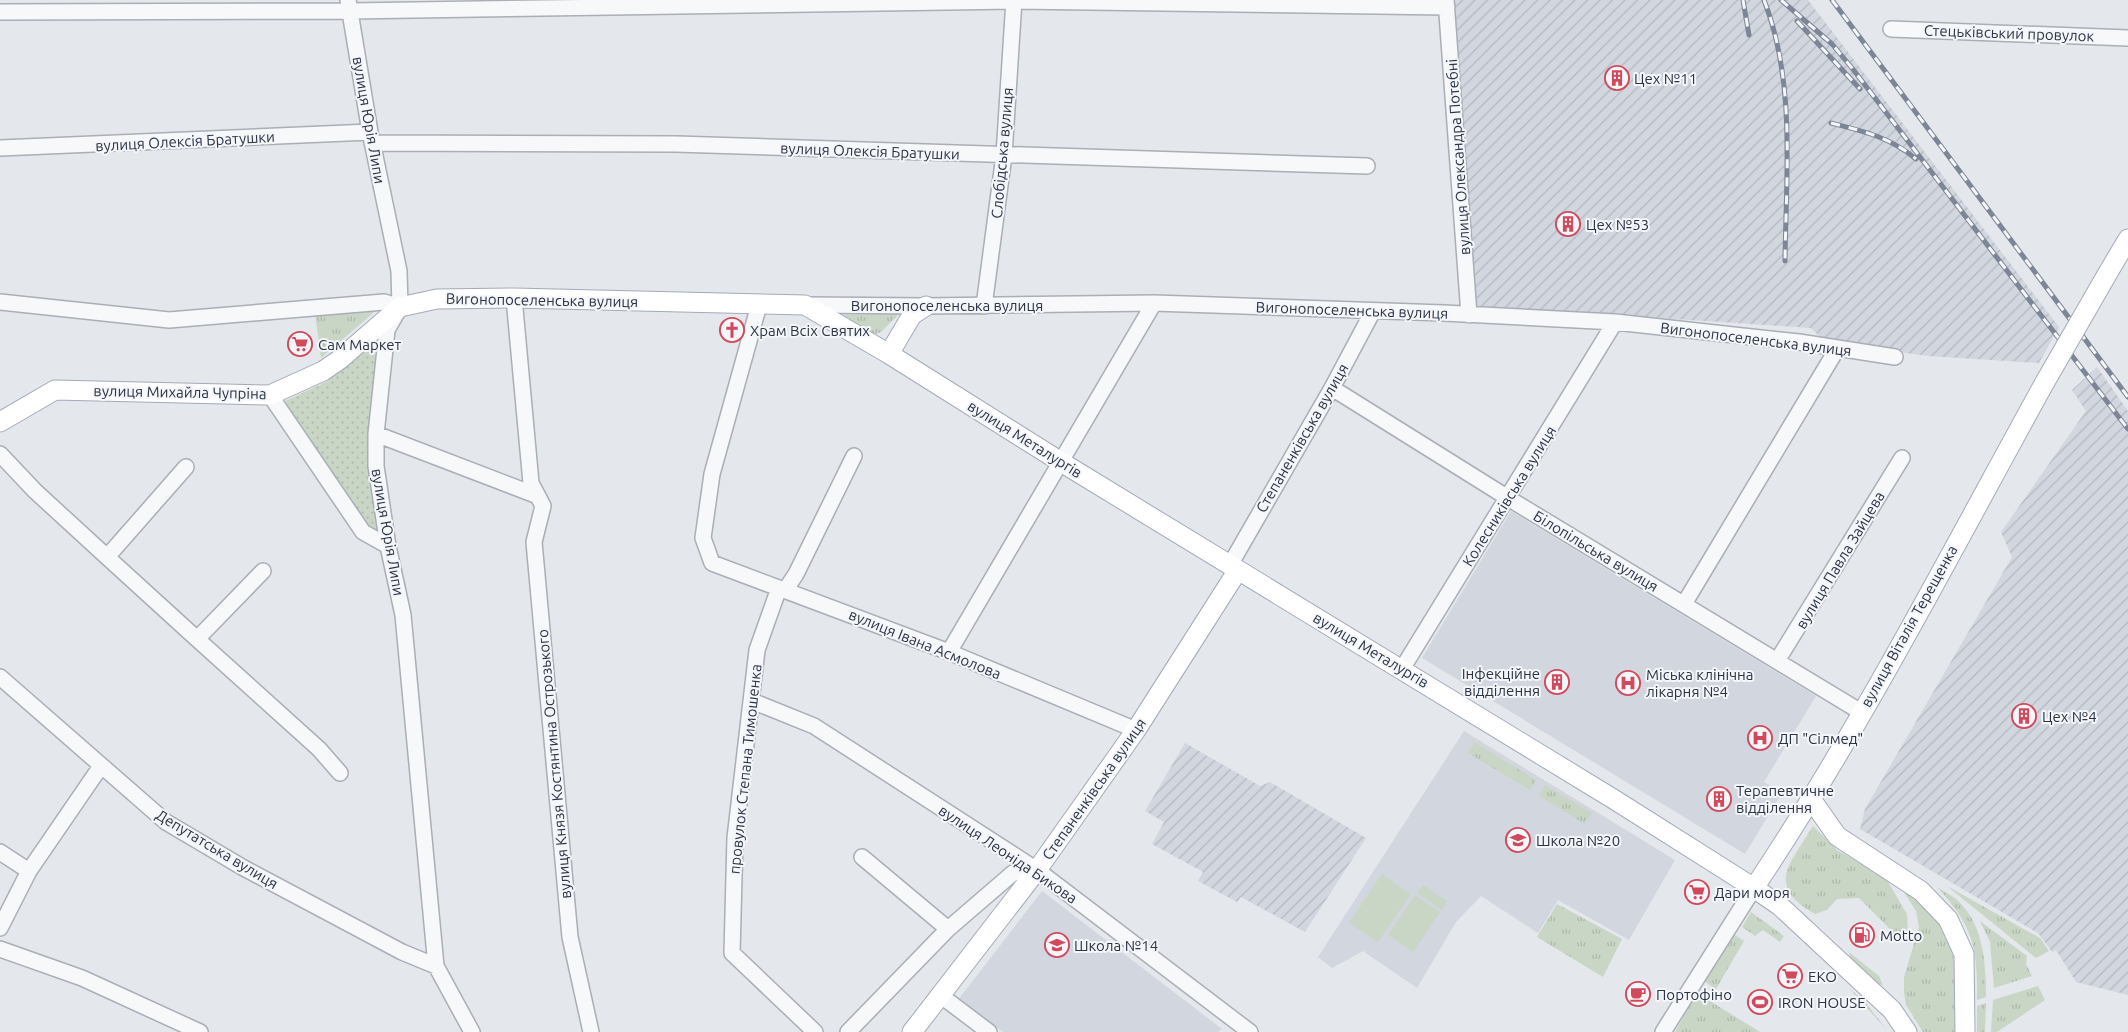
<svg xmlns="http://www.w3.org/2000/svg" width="2128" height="1032" viewBox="0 0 2128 1032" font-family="Ubuntu,sans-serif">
<defs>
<pattern id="industrial-furrows" width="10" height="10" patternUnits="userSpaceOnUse" patternTransform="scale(1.25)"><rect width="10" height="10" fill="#d2d6de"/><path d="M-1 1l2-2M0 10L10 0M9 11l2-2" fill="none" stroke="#b4b8c0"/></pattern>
<pattern id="grass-tufts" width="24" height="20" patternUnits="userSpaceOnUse" patternTransform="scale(1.25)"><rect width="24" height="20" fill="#c9d6c5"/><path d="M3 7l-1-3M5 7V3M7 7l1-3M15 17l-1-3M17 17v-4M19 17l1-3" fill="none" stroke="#adb8ab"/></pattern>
<pattern id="park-dots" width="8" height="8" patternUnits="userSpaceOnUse" patternTransform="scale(1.25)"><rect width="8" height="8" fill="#c9d6c5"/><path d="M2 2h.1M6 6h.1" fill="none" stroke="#adb8ab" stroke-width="1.8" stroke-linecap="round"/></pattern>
</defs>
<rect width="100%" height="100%" fill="#e4e7ec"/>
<path fill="#d2d6de" d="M1511,511L1816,696L1764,782L1782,793L1745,854L1422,658Z
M1464,731L1675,860L1629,940L1558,900L1538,933L1481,896L1456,922L1417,988L1363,951L1332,968L1318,957Z
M1042,891L1222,1029L1218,1032H1003L958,1000Z"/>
<path fill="url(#industrial-furrows)" d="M1453,0H1808L2059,327L2039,363L1928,356L1825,342L1811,328L1477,306Z
M2097,367L2128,411V995L2076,982L2056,950L2052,952L2038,933L1860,829L1865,809L2012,557L2001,532L2086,411L2072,390Z
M1185,743L1260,786L1270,782L1366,838L1305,932L1241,897L1237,902L1198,881L1203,872L1152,844L1164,822L1145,811Z"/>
<path fill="url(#grass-tufts)" d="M379,308L321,358L315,313Z
M899,314L881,332L873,335L837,315Z
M1474,742L1536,780L1530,790L1468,753Z
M1545,785L1592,813L1585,824L1539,796Z
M1813,826L1837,850L1885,877L1907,914L1908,933L1902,941L1859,898L1837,899L1827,910L1815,914C1764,885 1791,863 1813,826Z
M1899,884C1907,890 1916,896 1924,903C1960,935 1958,987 1956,1032H1923L1906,1005L1904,993V977L1919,927L1916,911Z
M1947,886L2040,938L2049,951L2036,958Z
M1937,887C1943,891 1951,895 1956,899C1984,923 1986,964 1986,997L1977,1000C1978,947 1973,926 1937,887Z
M1557,904L1622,939L1603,977L1537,937Z
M1751,912L1784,936L1780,942L1763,930L1755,936L1742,927Z
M1980,921L2027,956L2026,964L2032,976L1994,988L1990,942Z
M1732,933L1744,941L1716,989L1704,981Z
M1849,952L1879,976L1883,985L1878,984L1850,957Z
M2038,986L2045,1000L1997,1032H1991L1993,1000Z
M1849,988L1864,1001L1887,1030Z
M1697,993L1760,1032H1675Z
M1986,1003L1985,1032H1977V1006Z"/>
<path fill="url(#park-dots)" d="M364,352H373L377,358L370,452L378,532L367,528L281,403L326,382Z"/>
<path fill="#c9d6c5" d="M1382,874L1411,894L1378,942L1349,923Z
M1423,885L1447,901L1442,910L1417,893Z
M1415,895L1440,912L1413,952L1388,935Z"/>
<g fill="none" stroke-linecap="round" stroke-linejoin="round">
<defs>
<path id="minor" d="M348,0L370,132L399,271L400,307L387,330L376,434V466L388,546L403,615L436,966L472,1032
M1446,0L1469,315
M0,12L350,11L1014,1L1447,7
M1891,29L2128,38
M372,143L676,144L1367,166
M0,148L370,132
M514,298L531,483L543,506L534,542L570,937L591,1032
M0,302L169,320L384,302L400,307
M759,305L712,474L703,538L712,563L949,652L1136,730
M805,305L926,306L1154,303L1444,313L1615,322L1799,342L1895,357
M984,306L1004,155L1014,0
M1332,388L1508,498L1861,712
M270,395L363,532L388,546
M376,434L538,496
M0,454L35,491L107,557
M186,467L107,557L197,639
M1230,565L1332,388L1373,311
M263,571L197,639L319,749L340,773
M779,588L757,650L735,838L732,953L815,1032
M786,589L796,574L854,456
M1684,604L1837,349
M949,652L1154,303
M1777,661L1902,458
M1402,669L1615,322
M0,677L166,822L242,867L402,952L436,966
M752,701L814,726L1037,870L1250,1032
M0,852L29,871
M862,857L948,929
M0,928L29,871L101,766
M0,949L82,978L200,1032
M940,995L989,1032
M848,1032L948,929L1013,873L1037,870
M1663,1032L1754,888"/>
<path id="major" d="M2109,271L2128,239
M889,354L912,315L926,306
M0,422L55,390L270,395L323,371L339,360L400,307L437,299L514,298L805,305L889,354L1061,462L1615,800L1754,888L1780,906L1892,1010L1907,1032
M1811,799L1837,836L1921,891L1948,919L1964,954L1965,1032
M1754,888C1862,726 1951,552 2045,382
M912,1032L1037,870L1136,730L1238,570"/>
</defs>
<use href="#minor" stroke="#a9aeb7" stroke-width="18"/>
<use href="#major" stroke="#a3abb8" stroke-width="21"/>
<use href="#minor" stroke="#f7f8fa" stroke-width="15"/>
<use href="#major" stroke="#fff" stroke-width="19"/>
<defs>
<path id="rail" d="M1743,0L1749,35
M1764,0C1796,82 1786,174 1785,261
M1781,0L1832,44L1852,68L2128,429
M1832,0L2128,397
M1797,21L1860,89
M1831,123C1863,131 1890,137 1916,159"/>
</defs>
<use href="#rail" stroke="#7d8696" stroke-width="5"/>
<use href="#rail" stroke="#f4f6f9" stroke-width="3" stroke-dasharray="9" stroke-linecap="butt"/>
<defs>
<path id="major-bridge" d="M2045,382L2109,271"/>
</defs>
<use href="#major-bridge" stroke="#a3abb8" stroke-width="21" stroke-linecap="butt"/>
<use href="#major-bridge" stroke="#fff" stroke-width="19"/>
</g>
<defs>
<symbol id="building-ring" viewBox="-11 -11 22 22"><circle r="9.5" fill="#f4f6f9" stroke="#d1495b" stroke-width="1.5"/><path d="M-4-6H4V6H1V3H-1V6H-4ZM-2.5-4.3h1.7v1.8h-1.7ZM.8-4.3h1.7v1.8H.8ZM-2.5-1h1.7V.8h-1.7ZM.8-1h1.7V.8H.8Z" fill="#d1495b"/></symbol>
<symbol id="church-ring" viewBox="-11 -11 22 22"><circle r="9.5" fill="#f4f6f9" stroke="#d1495b" stroke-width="1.5"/><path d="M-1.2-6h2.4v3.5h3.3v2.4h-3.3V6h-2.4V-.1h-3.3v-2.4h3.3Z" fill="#d1495b"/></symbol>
<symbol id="supermarket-ring" viewBox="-11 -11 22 22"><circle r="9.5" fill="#f4f6f9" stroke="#d1495b" stroke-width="1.5"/><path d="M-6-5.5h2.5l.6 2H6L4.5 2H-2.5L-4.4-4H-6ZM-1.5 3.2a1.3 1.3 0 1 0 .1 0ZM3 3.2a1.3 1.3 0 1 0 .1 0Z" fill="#d1495b"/></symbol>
<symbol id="hospital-ring" viewBox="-11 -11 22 22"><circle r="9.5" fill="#f4f6f9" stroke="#d1495b" stroke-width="1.5"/><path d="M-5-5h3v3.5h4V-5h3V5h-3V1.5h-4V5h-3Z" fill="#d1495b"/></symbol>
<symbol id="school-ring" viewBox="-11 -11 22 22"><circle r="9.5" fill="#f4f6f9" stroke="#d1495b" stroke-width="1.5"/><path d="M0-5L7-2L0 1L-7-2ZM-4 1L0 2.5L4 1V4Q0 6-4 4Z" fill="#d1495b"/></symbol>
<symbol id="fuel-ring" viewBox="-11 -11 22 22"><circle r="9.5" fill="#f4f6f9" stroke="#d1495b" stroke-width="1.5"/><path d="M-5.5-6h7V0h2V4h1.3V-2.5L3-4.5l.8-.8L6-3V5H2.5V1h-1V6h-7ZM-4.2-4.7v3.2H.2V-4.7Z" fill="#d1495b"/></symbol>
<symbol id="cafe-ring" viewBox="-11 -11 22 22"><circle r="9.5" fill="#f4f6f9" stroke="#d1495b" stroke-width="1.5"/><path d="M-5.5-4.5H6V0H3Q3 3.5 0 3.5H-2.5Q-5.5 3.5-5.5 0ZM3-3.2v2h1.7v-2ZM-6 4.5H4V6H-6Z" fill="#d1495b"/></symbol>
<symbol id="stadium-ring" viewBox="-11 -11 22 22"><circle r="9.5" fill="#f4f6f9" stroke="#d1495b" stroke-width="1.5"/><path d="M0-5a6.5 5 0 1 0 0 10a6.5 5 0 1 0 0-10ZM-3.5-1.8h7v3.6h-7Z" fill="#d1495b"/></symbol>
</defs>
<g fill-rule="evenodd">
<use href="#building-ring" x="1603" y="64" width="28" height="28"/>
<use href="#building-ring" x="1554" y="210" width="28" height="28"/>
<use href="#church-ring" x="718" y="316" width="28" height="28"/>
<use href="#supermarket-ring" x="286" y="330" width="28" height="28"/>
<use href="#building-ring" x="1543" y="668" width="28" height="28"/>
<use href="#hospital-ring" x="1614" y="669" width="28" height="28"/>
<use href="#building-ring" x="2010" y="702" width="28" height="28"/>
<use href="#hospital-ring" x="1746" y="724" width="28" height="28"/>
<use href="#building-ring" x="1705" y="785" width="28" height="28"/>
<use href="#school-ring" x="1504" y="826" width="28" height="28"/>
<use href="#supermarket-ring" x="1683" y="878" width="28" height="28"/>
<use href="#fuel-ring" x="1848" y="921" width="28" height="28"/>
<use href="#school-ring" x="1043" y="931" width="28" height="28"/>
<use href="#supermarket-ring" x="1776" y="962" width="28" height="28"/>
<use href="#cafe-ring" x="1624" y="980" width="28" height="28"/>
<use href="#stadium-ring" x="1746" y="988" width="28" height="28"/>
</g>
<g text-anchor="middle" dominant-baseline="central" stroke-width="4" stroke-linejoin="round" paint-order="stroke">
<g font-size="15" fill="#2b3445" stroke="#f4f6f9">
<text transform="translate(2009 33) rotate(2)">Стецьківський провулок</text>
<text transform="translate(369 120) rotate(80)">вулиця Юрія Липи</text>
<text transform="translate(185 141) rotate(-3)">вулиця Олексія Братушки</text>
<text transform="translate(870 151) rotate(2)">вулиця Олексія Братушки</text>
<text transform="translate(1002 153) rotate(-85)">Слобідська вулиця</text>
<text transform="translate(1458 157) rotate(-94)">вулиця Олександра Потебні</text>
<text transform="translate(542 300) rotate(1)">Вигонопоселенська вулиця</text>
<text x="947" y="305">Вигонопоселенська вулиця</text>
<text transform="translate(1352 310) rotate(2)">Вигонопоселенська вулиця</text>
<text transform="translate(1756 339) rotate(7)">Вигонопоселенська вулиця</text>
<text transform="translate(180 392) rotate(1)">вулиця Михайла Чупріна</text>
<text transform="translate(1302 438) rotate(-60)">Степаненківська вулиця</text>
<text transform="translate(1025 439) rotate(32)">вулиця Металургів</text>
<text transform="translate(1509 496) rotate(-58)">Колесниківська вулиця</text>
<text transform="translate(388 532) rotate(80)">вулиця Юрія Липи</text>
<text transform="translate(1596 551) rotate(31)">Білопільська вулиця</text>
<text transform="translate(1840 560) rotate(-59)">вулиця Павла Зайцева</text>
<text transform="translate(1909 626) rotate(-61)">вулиця Віталія Терещенка</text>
<text transform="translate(925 644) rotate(22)">вулиця Івана Асмолова</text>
<text transform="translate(1371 650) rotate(31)">вулиця Металургів</text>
<text transform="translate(554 764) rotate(-95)">вулиця Князя Костянтина Острозького</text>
<text transform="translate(745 769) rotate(-84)">провулок Степана Тимошенка</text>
<text transform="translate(1094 789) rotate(-55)">Степаненківська вулиця</text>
<text transform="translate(217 849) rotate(31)">Депутатська вулиця</text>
<text transform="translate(1008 854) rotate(34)">вулиця Леоніда Бикова</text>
</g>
<g font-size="15" fill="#2b3445" stroke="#f4f6f9" text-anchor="start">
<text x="1634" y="78">Цех №11</text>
<text x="1586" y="224">Цех №53</text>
<text x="750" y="330">Храм Всіх Святих</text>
<text x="318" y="344">Сам Маркет</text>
<text x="1540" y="673" text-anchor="end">Інфекційне<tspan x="1540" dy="17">відділення</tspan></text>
<text x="1646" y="674">Міська клінічна<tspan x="1646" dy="17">лікарня №4</tspan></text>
<text x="2042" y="716">Цех №4</text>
<text x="1778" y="738">ДП "Сілмед"</text>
<text x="1736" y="790">Терапевтичне<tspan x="1736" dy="17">відділення</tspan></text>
<text x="1536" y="840">Школа №20</text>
<text x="1714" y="892">Дари моря</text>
<text x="1880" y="935">Motto</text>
<text x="1074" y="945">Школа №14</text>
<text x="1808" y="976">ЕКО</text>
<text x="1656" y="994">Портофіно</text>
<text x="1778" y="1002">IRON HOUSE</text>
</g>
</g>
</svg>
